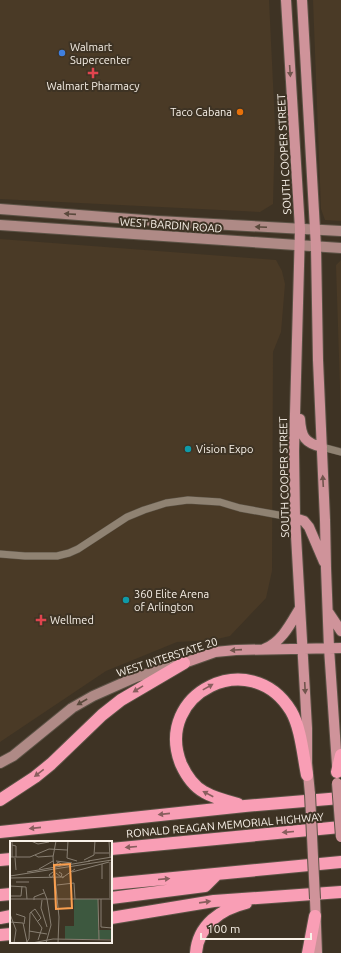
<svg xmlns="http://www.w3.org/2000/svg" width="341" height="953" viewBox="0 0 341 953" font-family="Ubuntu,sans-serif">
<rect width="100%" height="100%" fill="#3e3324"/>
<path fill="#4a3a26" d="M0,0H269L275,125L273,204L260,212L0,199Z
M313,0H341V221L325,220L321,209Z
M0,239L276,260L282,271L285,284L281,332L273,352L272,571L266,598L230,636L213,640L177,642L106,671L0,742Z
M341,260V419L336,265Z"/>
<g fill="none" stroke-linecap="round" stroke-linejoin="round">
<defs>
<path id="street" d="M322,447L341,452
M0,554L25,556H57L69,553L78,549L127,517L144,510L166,503L188,500L220,502L240,508L295,518"/>
<path id="secondary" d="M0,209L157,221L341,231
M0,225L341,248
M0,763L13,756L72,708L93,696L136,677L174,666"/>
<path id="primary" d="M286,0L300,229L294,451L295,518L307,728V763L310,794
M302,0L316,247L318,360L325,520L326,568L329,648L337,765
M300,419C301,437 305,443 322,447
M295,518L304,521L309,527L324,562
M329,613L341,631
M264,649C282,642 291,623 300,608
M184,663L215,652L236,650L341,648
M315,899L317,953"/>
<path id="highway" d="M337,772L341,755
M0,800L35,777L51,764L102,715L121,700L184,663
M238,804C226,801 214,798 204,792C193,786 186,775 181,764C153,693 251,645 291,711C301,728 303,756 307,775
M0,832L245,806L341,798
M111,849L341,827
M0,860L11,859
M111,884L341,862
M0,895L11,894
M111,898L205,886L217,874
M0,918L11,916
M111,918L214,901L341,892
M0,935L11,934
M196,953C198,925 221,909 246,903
M308,953L315,916"/>
</defs>
<use href="#street" stroke="#5b5245" stroke-width="8"/>
<use href="#secondary" stroke="#5b5245" stroke-width="12"/>
<use href="#primary" stroke="#5b5245" stroke-width="12"/>
<use href="#highway" stroke="#5b5245" stroke-width="14"/>
<use href="#street" stroke="#8f8272" stroke-width="7"/>
<use href="#secondary" stroke="#af8a86" stroke-width="10"/>
<use href="#primary" stroke="#cf939a" stroke-width="10"/>
<use href="#highway" stroke="#f99eb5" stroke-width="12"/>
<defs>
<path id="primary-bridge" d="M337,783L341,837
M310,794L315,899"/>
</defs>
<use href="#primary-bridge" stroke="#5b5245" stroke-width="12" stroke-linecap="butt"/>
<use href="#primary-bridge" stroke="#cf939a" stroke-width="10"/>
</g>
<defs><path id="oneway-solid" d="M-6-.8H1V-3.2L6.5 0L1 3.2V.8H-6Z"/></defs>
<g fill="#71554d">
<use href="#oneway-solid" transform="translate(290 71) rotate(86)"/>
<use href="#oneway-solid" transform="translate(323 481) rotate(-93)"/>
<use href="#oneway-solid" transform="translate(236 650) rotate(176)"/>
<use href="#oneway-solid" transform="translate(305 688) rotate(87)"/>
</g>
<g fill="#5a493c">
<use href="#oneway-solid" transform="translate(70 214) rotate(-176)"/>
<use href="#oneway-solid" transform="translate(261 227) rotate(-177)"/>
<use href="#oneway-solid" transform="translate(82 702) rotate(150)"/>
</g>
<g fill="#895e5e">
<use href="#oneway-solid" transform="translate(208 687) rotate(-29)"/>
<use href="#oneway-solid" transform="translate(138 689) rotate(148)"/>
<use href="#oneway-solid" transform="translate(39 773) rotate(142)"/>
<use href="#oneway-solid" transform="translate(208 794) rotate(-152)"/>
<use href="#oneway-solid" transform="translate(164 814) rotate(174)"/>
<use href="#oneway-solid" transform="translate(35 828) rotate(174)"/>
<use href="#oneway-solid" transform="translate(288 832) rotate(175)"/>
<use href="#oneway-solid" transform="translate(131 847) rotate(175)"/>
<use href="#oneway-solid" transform="translate(164 879) rotate(-5)"/>
<use href="#oneway-solid" transform="translate(205 902) rotate(-8)"/>
</g>
<circle fill="#3f7fe0" stroke="#3e3324" stroke-width="1.5" cx="62" cy="53" r="4"/>
<g fill="#e0444e" stroke="#3e3324" stroke-width="1.5">
<path d="M91 67h4v4h4v4h-4v4h-4v-4h-4v-4h4z"/>
<path d="M39 614h4v4h4v4h-4v4h-4v-4h-4v-4h4z"/>
</g>
<circle fill="#e8710a" stroke="#3e3324" stroke-width="1.5" cx="240" cy="112" r="4"/>
<g fill="#0f9aa8" stroke="#3e3324" stroke-width="1.5">
<circle cx="188" cy="449" r="4"/>
<circle cx="126" cy="600" r="4"/>
</g>
<g text-anchor="middle" dominant-baseline="central" stroke-width="4" stroke-linejoin="round" paint-order="stroke">
<g font-size="11" fill="#f8f1e8" stroke="#3e3324" text-anchor="start">
<text x="70" y="47">Walmart<tspan x="70" dy="13">Supercenter</tspan></text>
<text x="93" y="86" text-anchor="middle">Walmart Pharmacy</text>
<text x="232" y="112" text-anchor="end">Taco Cabana</text>
<text x="196" y="449">Vision Expo</text>
<text x="134" y="594">360 Elite Arena<tspan x="134" dy="13">of Arlington</tspan></text>
<text x="50" y="620">Wellmed</text>
</g>
<g font-size="11" fill="#f8f1e8" stroke="#3e3324">
<text transform="translate(284 154) rotate(-93)">SOUTH COOPER STREET</text>
<text transform="translate(171 225) rotate(4)">WEST BARDIN ROAD</text>
<text transform="translate(284 477) rotate(-91)">SOUTH COOPER STREET</text>
<text transform="translate(167 657) rotate(-18)">WEST INTERSTATE 20</text>
<text transform="translate(225 825) rotate(-5)">RONALD REAGAN MEMORIAL HIGHWAY</text>
</g>
</g>
<g transform="translate(10 841)">
<rect width="102" height="102" fill="#3e3324"/>
<path d="M64,58H88V89H102V98H55V85H64Z" fill="#3d583f"/>
<path fill="none" stroke="#887f72" stroke-width="1" d="M2,0V16M21,0L28,3L39,1M58,0L57,17L67,20M99,0L100,16M2,4L6,5V16M85,12H99M25,14L28,16L43,15M0,16H20L39,8L57,9M5,17L6,29M74,19L84,14L85,0M46,20L62,22M78,20L102,16M100,21V57M92,23V38M45,26L48,21L51,23L49,26M29,28L43,20M44,29L43,16L46,0M17,31L80,20M43,31L39,34L41,37L45,32M62,31L99,21M46,32L51,36L52,33L49,31M0,35L102,19M0,37L54,36M45,37L49,76L48,102M52,37L65,28M6,41H19M47,44L64,42L65,58M0,45L16,46L17,58M33,48L37,58L41,84L36,102M0,55H11L12,45M0,58H102M88,58L89,99M91,58V86L102,87M24,59V56L34,52M32,59L31,67L37,86M21,71L32,87L28,99M0,73L6,89L4,102M6,73L15,76L14,83M0,81L13,82L17,101M19,90L37,93M16,102L19,98L20,72L25,68L31,77L27,81M22,102L43,98L102,99"/>
<path fill="#fa9f4f" fill-opacity="0.15" stroke="#fa9f4f" stroke-width="2" d="M60,23L62,67L46,68L44,24Z"/>
<rect width="102" height="102" fill="none" stroke="#f8f1e8" stroke-width="2"/>
</g>
<path d="M201 933v6h110v-6" fill="none" stroke="#f8f1e8" stroke-width="2"/>
<text x="207" y="933" font-size="12" fill="#f8f1e8" stroke="#3e3324" stroke-width="3" paint-order="stroke">100 m</text>
</svg>
